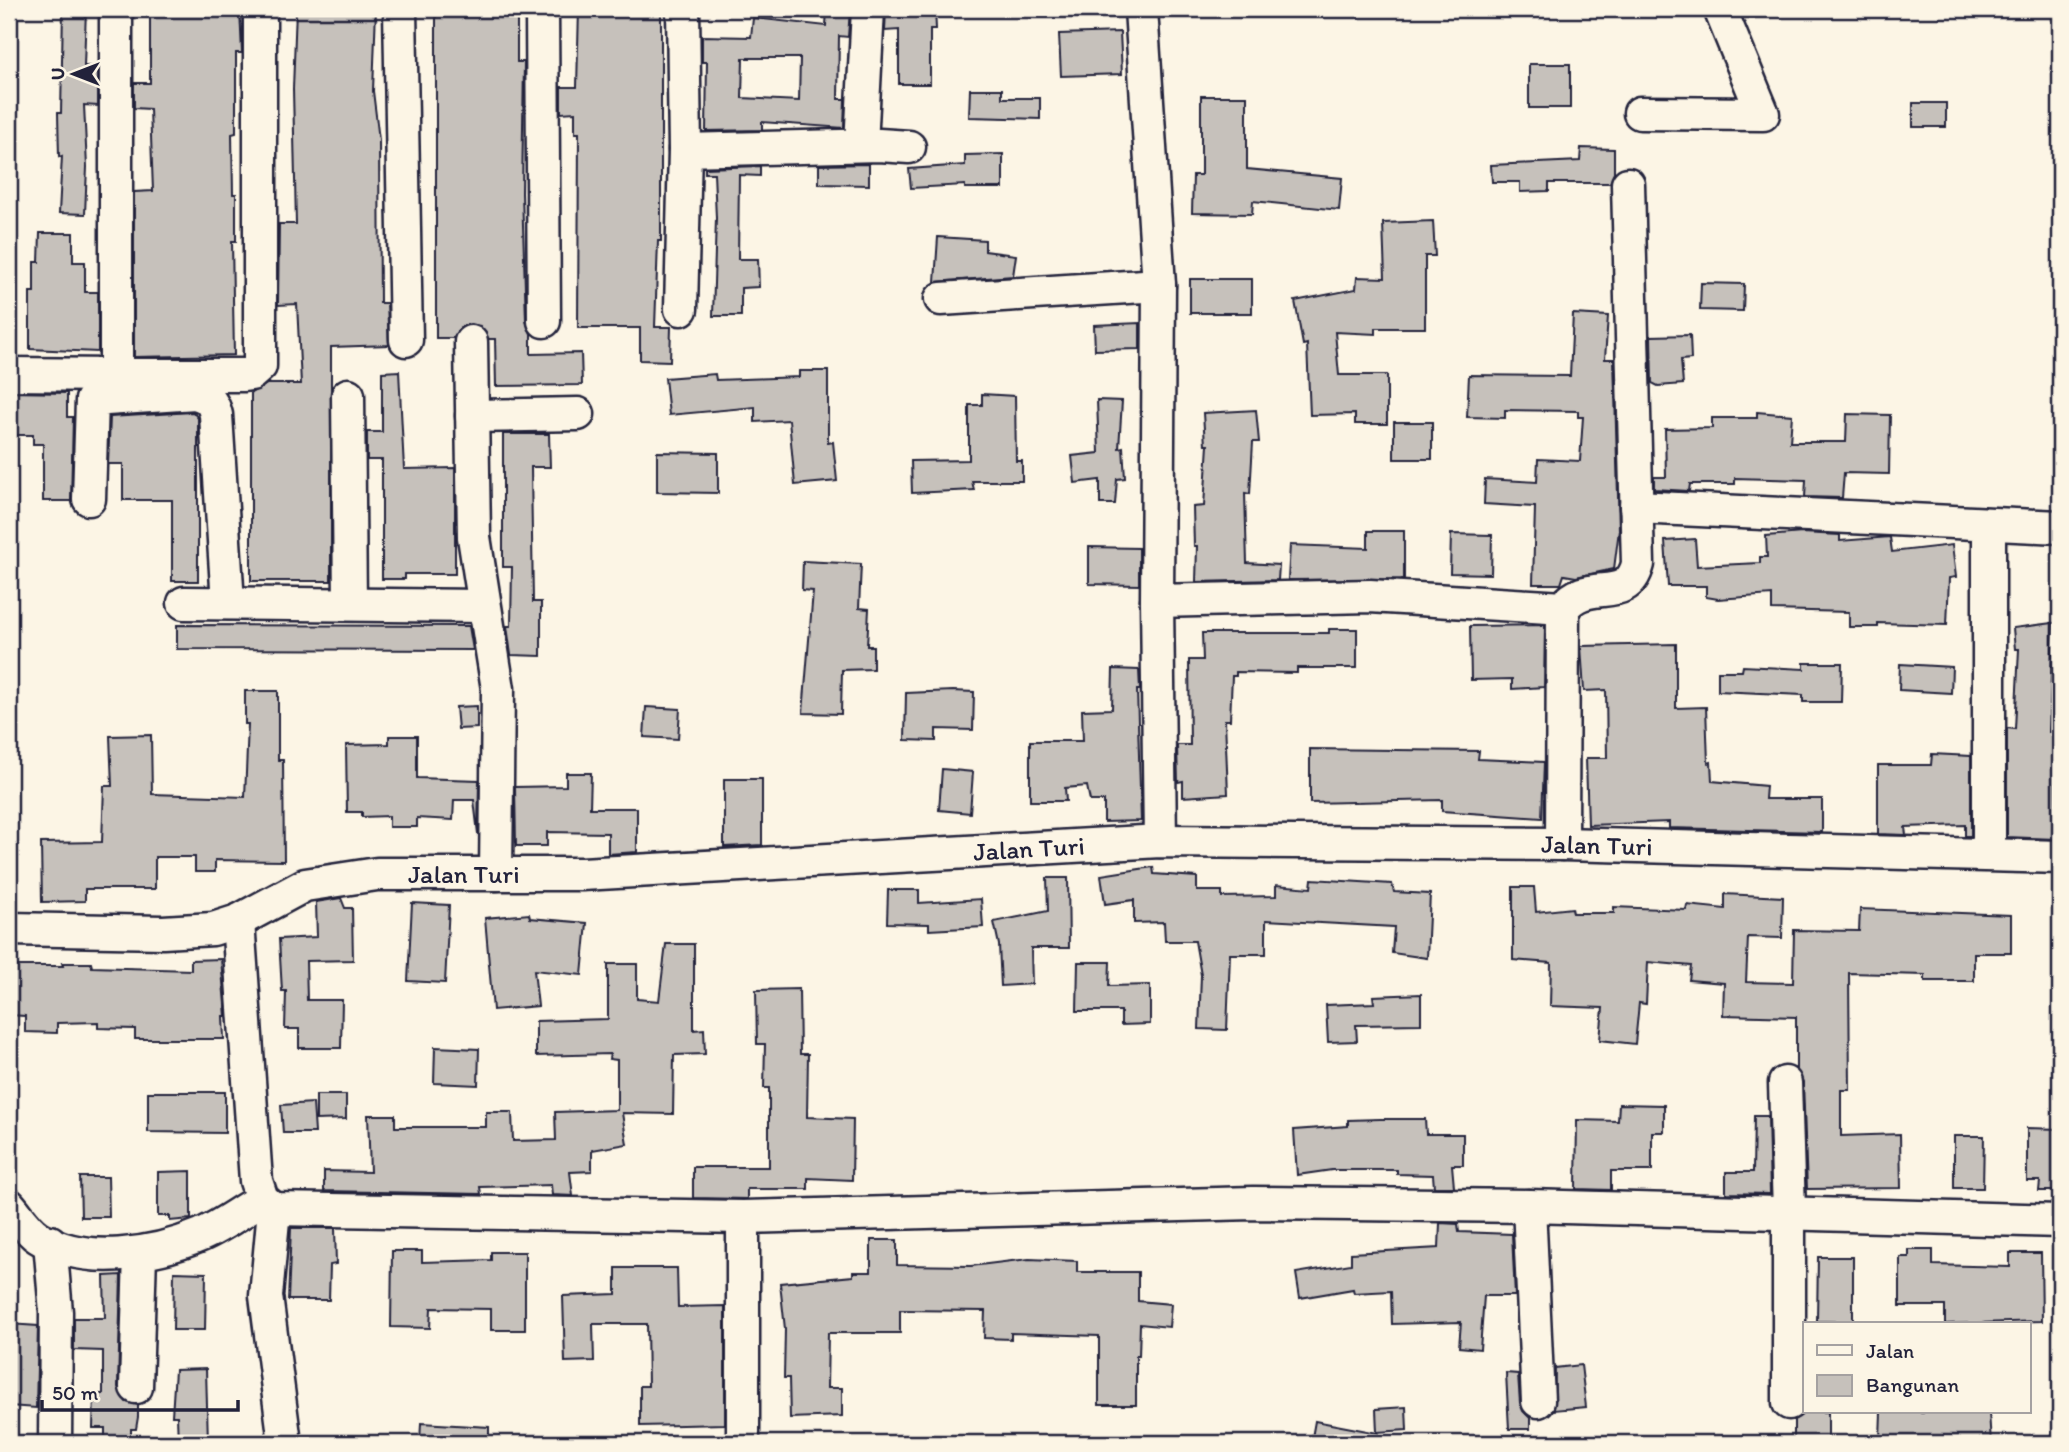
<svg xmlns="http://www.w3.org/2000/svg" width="2069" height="1452" viewBox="0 0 2069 1452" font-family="Itim,sans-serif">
<rect width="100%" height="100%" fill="#fcf5e5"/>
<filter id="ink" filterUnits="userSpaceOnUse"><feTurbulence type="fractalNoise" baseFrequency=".0143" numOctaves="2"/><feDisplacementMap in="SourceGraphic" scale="14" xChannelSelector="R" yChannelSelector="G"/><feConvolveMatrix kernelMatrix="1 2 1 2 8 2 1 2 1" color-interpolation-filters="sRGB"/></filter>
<g filter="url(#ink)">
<path fill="#c6c1bb" stroke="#22223b" stroke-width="2" fill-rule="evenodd" d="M63,9H86L84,66L98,67V106L84,105L87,167L85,214L59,213L62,156L59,157L58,113H61Z
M150,9H240L242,53H236V133L232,134L233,194H236V241H232L234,355L134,357V192L153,191L150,109L134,108V83H150Z
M296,9H376L373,91L379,140L380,303H387L389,345L331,347V581H251V393L267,384H301L297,304L278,305L279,224H296L293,89Z
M436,9H517V62H524L522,193L526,321L531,334V354L581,353L582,385L496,386L495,339H489L480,326L470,324L461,327L454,338H436Z
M579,9H661V241H658L655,327H671L670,361L640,360V328H578L579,133H575V112L561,113V87H577Z
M827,9H850L848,37L839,36L838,99H845L844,128L762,122V130L706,131L707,62H702V36L751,37L753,18L826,26ZM743,58H800L799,101L742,98Z
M886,9H935L936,29H930V84H899V30L885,31Z
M1120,32L1122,74L1061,76L1059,34Z
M1529,64H1570V108H1529Z
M970,89H1002V98H1040V119L969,117Z
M1201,96H1247V169L1342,178L1339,210L1253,201L1252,214L1192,213L1193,175H1201Z
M1913,103H1946V127H1913Z
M1581,148L1614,149V173L1610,183H1549V191L1520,192V182H1492L1491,165L1580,161Z
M1003,154V188H965V185L911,188L909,169L965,165V155Z
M869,164V185L819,184V165Z
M760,166V176L739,175L738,259H758L759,287L741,288V316H713L716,218L714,173H705V168Z
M1433,221L1435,256H1425V328H1376V334L1335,332L1339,375H1387V424H1355V414L1310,415L1307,344L1303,345L1295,301L1356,289L1357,277L1385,278L1383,223Z
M40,233H73V262H85V292H98V352L30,349V292H34V262H39Z
M938,237L985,240V251L1016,255L1013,276L935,282Z
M1190,279H1252V313H1190Z
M1701,283L1744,284L1743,311L1700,310Z
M1573,314L1608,316L1605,359H1614L1619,530L1614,569L1576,577L1564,575L1561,584H1533L1535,507L1484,504L1485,479L1537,482L1538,459L1580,461L1583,417H1578V411L1505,410V418L1467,417L1469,375L1570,376Z
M1140,323V349L1095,350L1094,325Z
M1690,335L1691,359L1681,360L1683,384L1658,386L1652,383L1651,336Z
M399,371L404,469L455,468V574H405V579H382V460H367V432H382V372Z
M799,371H828V443L833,442L837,481L795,485L789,420L755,422V407L669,415L665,378L715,374L716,380L799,377Z
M9,392L67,393V417H73L71,501H43V444H33V435H9Z
M982,394L1015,396L1016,461H1022V481H972L974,490L912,493L911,461L969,460V405H982Z
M1097,400L1122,401L1119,448L1123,447L1125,478L1117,479L1115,504H1100V480L1075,483L1072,456L1099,453Z
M1256,410L1259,442H1253L1250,494L1245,493L1247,563L1279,565L1278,580L1196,582L1197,546H1194L1193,507L1204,506L1208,445H1205L1203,413Z
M193,412L198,418V581H172V500H123V464H108L110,417Z
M1757,412L1792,415L1790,442H1846L1847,414L1890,415L1889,474L1844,473L1842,498L1805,497L1806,480L1735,478V484H1690L1689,491L1654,489V477H1666L1665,429L1712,428V418H1757Z
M1394,422H1432V459H1394Z
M503,434H549L550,467H531L533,602H541V656L511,655L507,626H511L512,567H503Z
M657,452L718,453V493L657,492Z
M1368,531H1404V579L1288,580L1290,545L1368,548Z
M1802,533L1840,535V541L1890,537L1892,552L1952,545L1956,577L1949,578L1947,625L1878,623V627H1849V612L1772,610V595L1718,599L1706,597V586H1668L1665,541L1695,539L1697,566L1760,563V557H1767L1766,536Z
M1451,534L1492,535L1491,574L1450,573Z
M1089,547L1139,548V585L1089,584Z
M803,561L861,564L859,608L869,609L867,646H873V669L842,670L841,714L803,713L813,591L802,590Z
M2053,623L2049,732H2054L2056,839L2007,837V728L2015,729L2019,649H2015L2013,628Z
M177,625L469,626L473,650L177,649Z
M1545,625L1544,687L1512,689V679L1471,680L1470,626Z
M1329,629H1357V668H1297V673L1236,672V676H1232L1230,720H1225L1228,794L1183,797V781L1178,782L1177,745H1190L1189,660H1203L1202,633H1329Z
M1676,644V708L1706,707L1708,763L1711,762L1712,781L1766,786L1765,799H1822V832L1669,828V822L1588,825L1586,758H1607L1606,690L1584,691L1581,646Z
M1804,663H1842L1841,702H1803V695L1718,691V671H1742L1743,666L1804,669Z
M1900,664L1952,667L1951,693L1899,690Z
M1113,669L1139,670L1140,690H1137L1141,821L1104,822V801H1090L1087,786L1065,788L1066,801H1030V741H1083L1082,710L1112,709Z
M245,691H278V760H283L284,861L215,860V872H195V857H155V889H85V901L42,902L41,843L102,842L104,786H112L110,736L151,735L152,794L245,797L248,724H245Z
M953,691L974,692L973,730L936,729V741L905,740L906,693Z
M477,706V728L458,729L456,707Z
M646,707L680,709L678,739L644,737Z
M389,736H417V778L479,780L478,834L474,800H454L453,820L417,818V827H389V816L362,817V812H347L346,745L389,744Z
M1310,749L1479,751L1478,759L1544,762L1542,818L1442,811V800L1310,803Z
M1932,754L1971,756V836H1965V825L1905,827L1906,835L1878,834V765H1931Z
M942,769L973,772L970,813L939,810Z
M566,773H591L590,808H637V852L608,854V833L547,832V846H516L515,787L566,786Z
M724,779H762V845L724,847Z
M1153,867L1154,874L1197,877V891H1222V897L1276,896V885L1311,888L1312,879L1392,884L1394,892L1430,894L1427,958L1392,953L1394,927L1266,920V954H1230L1227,1030L1199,1029L1201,975L1195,941H1165L1164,922L1134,923V900L1105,904L1101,875Z
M1047,878H1068L1069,948H1031L1032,984L1001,986L999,945L994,922L1048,911Z
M1513,887H1534L1536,912L1572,908L1573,913H1614V907L1686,910L1687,905L1725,909V894L1783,897L1782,938L1748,937L1746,982L1793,983L1794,930L1859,931L1860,909L2011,915V953H1974V981H1925V975L1849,973L1850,1090H1841V1136L1900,1134L1901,1188L1807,1189L1803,1082L1796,1069V1017L1723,1015L1724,983L1689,980L1691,966L1648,962L1646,1004L1639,1003L1635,1044L1600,1040L1603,1008L1550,1006L1551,963L1513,960Z
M888,890H919V903L981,899L983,927L929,930V924L887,923Z
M341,898L345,908H352L353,960L306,961L307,1000H342L341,1048H299V1029H285L286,991H282L279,939L317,937L316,902Z
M412,903L449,905L445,983L408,981Z
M529,914L530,918L587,923L582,975L534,970L538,1006L493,1010L485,918Z
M666,944H694V1030L704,1029L705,1054L674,1055L673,1114L622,1113L627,1144L592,1150V1171L570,1172L573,1196L552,1195L551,1185L480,1187L481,1194L324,1191V1171L370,1172L368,1115H395V1127H486V1112H512L513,1141L556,1140L555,1112L617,1110V1060L609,1059L610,1054L536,1056V1021L608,1019V964H637V999L659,1001Z
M221,959L226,1016H223L224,1039H135V1029L98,1028V1022L57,1023V1033L25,1032V1016L9,1015V966H63L62,963H91L92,967L191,970V960Z
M1078,962H1110L1109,986L1150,985V1024L1121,1025V1011H1077Z
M799,989L800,1054H808L807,1117L853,1119L852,1180L808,1178V1189H747V1199L693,1198V1167H769V1088H764L765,1044H757L756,990Z
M1421,994V1024L1356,1025L1357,1041L1328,1042L1326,1005L1374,1003L1373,996Z
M435,1047L479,1049L478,1085L434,1083Z
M148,1092H225V1133L148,1132Z
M316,1095H346V1119L316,1120Z
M313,1103L315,1133H283L281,1105Z
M1619,1104L1664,1105V1132H1652V1171H1611V1190L1576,1189L1577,1120L1618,1121Z
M1754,1116H1768L1770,1194L1726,1193V1172H1753Z
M1380,1119H1425L1426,1134H1463V1165H1452L1454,1187H1434L1433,1175L1397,1174V1170H1332L1297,1175L1294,1130L1348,1126V1120Z
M2027,1128L2060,1129V1191H2039L2040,1181H2027Z
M1954,1136H1984L1983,1188H1954Z
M191,1171V1219L170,1221V1216H158V1172Z
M80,1177H108L109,1217H81Z
M1440,1223L1458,1224L1459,1232L1512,1234L1515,1296H1484L1480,1349L1459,1347L1461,1322L1392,1324L1391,1291L1354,1293L1353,1289L1300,1298L1296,1273L1351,1264V1253L1439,1248Z
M291,1228H335L336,1264L330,1265L329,1300H288Z
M871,1240H897V1265L971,1266L1029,1259L1077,1261V1272H1138V1301L1171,1304L1169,1327L1140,1324L1139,1356H1136V1405H1099V1336L1011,1333V1339L984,1338L985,1311L900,1310V1333H828L827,1388H842V1416L790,1418L789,1378H784L785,1329L780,1283L853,1276V1272H871Z
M1909,1250H1933V1265L2010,1267V1253H2041L2042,1321L1945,1324V1306H1900V1257H1909Z
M392,1251H422V1262L491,1260V1252H525V1330H491V1309L431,1308L430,1328L391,1327Z
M1818,1257H1853V1322L1817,1321Z
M616,1268H677L678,1307L725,1306V1424L640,1426V1386H648L647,1324H593L594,1361L565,1362L563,1296L616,1294Z
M174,1272L206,1273L205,1330H173Z
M121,1275L118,1387L126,1402L138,1405V1417L136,1429H131V1443H105V1428H93L94,1394H103V1351L74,1350V1318H105L104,1276Z
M9,1324L38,1326L36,1408L9,1406Z
M1581,1365L1586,1407L1554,1410L1555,1368Z
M206,1369L208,1443H178L177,1416H172L175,1370Z
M1506,1373L1518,1374L1520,1403L1523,1411L1530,1418V1429H1509Z
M1406,1407L1407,1430L1377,1432L1376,1409Z
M1805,1412H1828V1443H1794V1420Z
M1881,1412H1989L1991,1443L1880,1439Z
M1315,1421L1378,1433L1377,1443H1311Z
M421,1423L489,1427V1443H420Z"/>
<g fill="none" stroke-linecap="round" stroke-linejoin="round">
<defs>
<g id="minor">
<path d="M400,9L406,340"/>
<path d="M542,9L544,321"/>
<path d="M1141,9L1159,285"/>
<path d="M1640,113L1763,114L1720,9"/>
<path d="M861,145L868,9"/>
<path d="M685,150L879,145L909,147"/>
<path d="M941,299L1159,285L1157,601L1160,841"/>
<path d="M681,309L685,150L683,9"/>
<path d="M471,342L474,537L498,689L496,874"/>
<path d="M9,374L116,375V9"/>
<path d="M116,375H244L251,374L260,366V9"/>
<path d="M348,395L350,604"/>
<path d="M472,416L578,414"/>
<path d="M89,499L92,400L195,393C208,397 213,401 216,415L228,603"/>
<path d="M1636,507L2060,527"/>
<path d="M1986,525L1989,535V854"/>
<path d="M1157,601L1370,596L1563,608"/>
<path d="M184,603L483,606"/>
<path d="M1562,844L1563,608C1588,575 1627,607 1638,564L1628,184"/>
<path d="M238,921L256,1181L262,1199L274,1209L743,1217L1253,1203L1529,1206L2060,1221"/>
<path id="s1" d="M9,929L163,932L213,929L238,921L305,885L377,874H582L1160,841L1562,844L2060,857"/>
<path d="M1785,1083L1789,1212V1403"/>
<path d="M9,1205C18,1215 27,1230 38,1237C83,1266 154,1255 201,1235C222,1226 242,1211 262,1199"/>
<path d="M1529,1206L1538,1401"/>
<path d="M274,1209L266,1296L285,1443"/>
<path d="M743,1217V1443"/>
<path d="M50,1242L56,1312L55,1443"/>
<path d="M136,1387L140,1253"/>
</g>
</defs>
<use href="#minor" stroke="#22223b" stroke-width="37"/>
<use href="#minor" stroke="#fcf5e5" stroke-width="32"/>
</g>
</g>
<g text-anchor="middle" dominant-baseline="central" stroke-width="6" stroke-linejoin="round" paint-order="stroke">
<g font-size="26" fill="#22223b" stroke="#fcf5e5">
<text stroke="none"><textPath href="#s1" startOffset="1600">Jalan Turi</textPath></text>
<text stroke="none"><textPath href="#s1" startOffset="1032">Jalan Turi</textPath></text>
<text stroke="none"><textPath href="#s1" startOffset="466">Jalan Turi</textPath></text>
</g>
</g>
<rect width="2069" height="1452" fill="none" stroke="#fcf5e5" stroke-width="35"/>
<rect x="18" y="18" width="2034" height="1417" fill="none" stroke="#22223b" stroke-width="2.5" filter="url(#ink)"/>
<rect x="1803" y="1322" width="228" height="91" fill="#fcf5e5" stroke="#a5a1a1" stroke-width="2"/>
<rect x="1817" y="1345" width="35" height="10" fill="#fcf5e5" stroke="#a5a1a1" stroke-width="2"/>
<text x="1866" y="1358" font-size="21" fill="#22223b">Jalan</text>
<rect x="1817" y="1375" width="35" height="21" fill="#c6c1bb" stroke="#a5a1a1" stroke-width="2"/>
<text x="1866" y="1392" font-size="21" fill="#22223b">Bangunan</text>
<g transform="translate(74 74) rotate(270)" stroke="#fcf5e5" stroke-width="5" paint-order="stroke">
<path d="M0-5L12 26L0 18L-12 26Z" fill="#22223b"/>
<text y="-10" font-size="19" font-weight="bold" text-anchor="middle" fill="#22223b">U</text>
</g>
<path d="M42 1400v10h196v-10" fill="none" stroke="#22223b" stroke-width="3.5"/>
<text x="52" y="1400" font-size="21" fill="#22223b" stroke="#fcf5e5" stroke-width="5" paint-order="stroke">50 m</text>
</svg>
